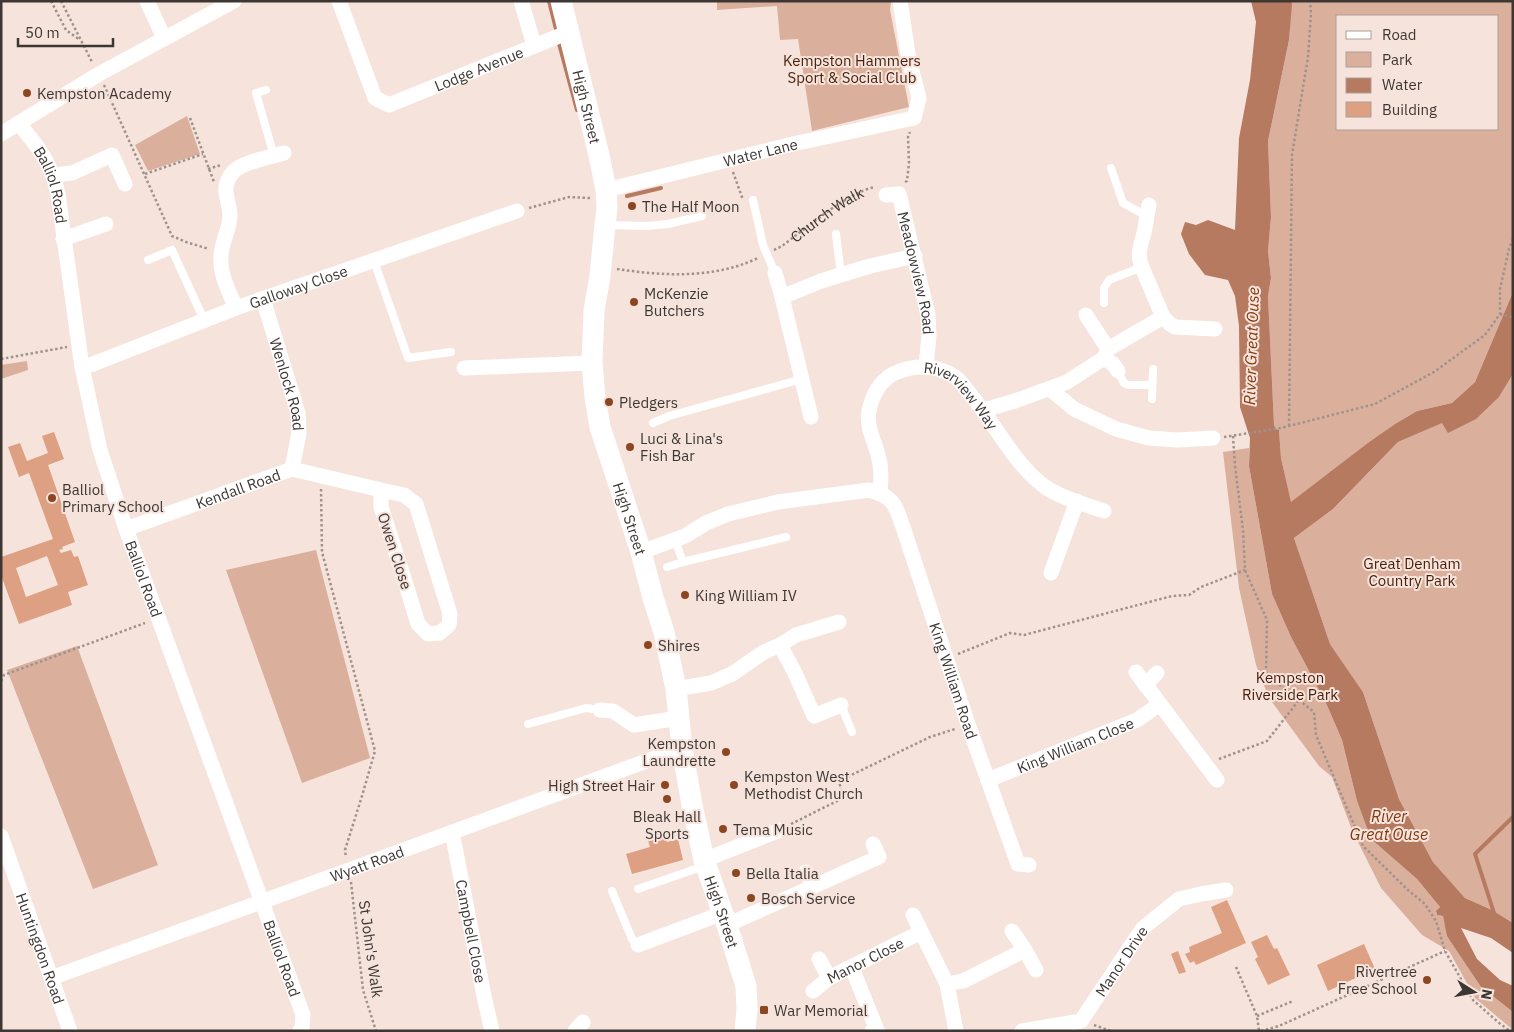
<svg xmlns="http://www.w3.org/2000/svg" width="1514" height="1032" viewBox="0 0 1514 1032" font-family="'IBM Plex Sans',sans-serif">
<rect width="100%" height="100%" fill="#f6e4dc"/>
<path fill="#dab09d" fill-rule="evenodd" d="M717,1H891L890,10L909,107L812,131L798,39L780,40L777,6L717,10Z
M1291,1H1513V292L1475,382L1452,403L1417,411L1395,424L1369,442L1291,503L1281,458L1279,430L1276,429L1274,425L1268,296L1271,278L1268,251L1271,217L1268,141L1289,40ZM1338,16H1498V129H1338Z
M187,116L200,154L148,171L135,145Z
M27,361L28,370L1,379V365Z
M1513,374V923L1492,910L1465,898L1433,862L1399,799L1363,692L1330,644L1294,538L1333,509L1398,442L1499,397Z
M1249,448V466L1272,594L1291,637L1326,703L1342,740L1357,801L1371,839L1417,879L1440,907L1436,912L1437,915L1443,916L1448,936L1481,987L1513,1012V1030L1475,998L1449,951L1422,935L1381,888L1352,830L1332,777L1319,766L1269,698L1256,665L1239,588L1223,452Z
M316,550L370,758L302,783L226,570Z
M77,646L158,865L93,889L7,670Z"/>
<path fill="#b57a5f" d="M1251,1H1291L1292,4L1289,40L1268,141L1271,217L1268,251L1271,278L1268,296L1274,425L1276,429L1279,430L1281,458L1291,502L1369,442L1395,424L1417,411L1452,403L1475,382L1513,292V374L1499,397L1476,419L1448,433L1442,423L1398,442L1333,509L1294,538L1330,644L1363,692L1399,799L1433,862L1465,898L1492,910L1513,923V953L1491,938L1461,928L1477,959L1500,980L1513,986V1012L1481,987L1447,936L1443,916L1437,915L1436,911L1440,907L1417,879L1371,839L1357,801L1342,740L1326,703L1291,637L1272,594L1249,466L1250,438L1240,407L1239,326L1235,296L1228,280L1205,275L1189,254L1181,234L1185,222L1196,225L1208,220L1235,230L1239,138L1250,80L1256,22Z"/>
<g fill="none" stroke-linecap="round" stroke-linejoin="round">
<path stroke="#b57a5f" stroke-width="4" d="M549,1L557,33
M558,40L577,110
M627,196L661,188
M1494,913L1475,854L1513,817"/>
</g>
<path fill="#dda083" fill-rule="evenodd" d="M54,432L64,459L48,465L75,542L62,547L63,549L59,550L61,553L71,550L74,557L78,556L88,585L68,592L72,605L19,624L1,575V557L53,539L29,473L19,477L8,447L20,443L27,461L48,453L42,436ZM47,556L58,585L26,597L16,568Z
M665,832L667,842L678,839L683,860L632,874L626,854L650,847L647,837Z
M1227,900L1246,943L1196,965L1194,961L1190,963L1185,954L1190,952L1189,947L1222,933L1211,907Z
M1267,935L1274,949L1277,948L1290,975L1268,985L1255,959L1258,957L1251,942Z
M1364,944L1375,969L1328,991L1317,965Z
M1178,951L1186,972L1179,974L1171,954Z"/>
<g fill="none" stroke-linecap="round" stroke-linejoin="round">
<g stroke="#9f928d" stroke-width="2.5" stroke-dasharray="2.5 2.5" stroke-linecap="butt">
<path d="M51,1L66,30L80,40"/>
<path d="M61,1L92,62"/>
<path d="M104,85L172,236L186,242L209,249"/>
<path d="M190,118L214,182"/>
<path d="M208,169L221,165"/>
<path d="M733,172L743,200"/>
<path d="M145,174L203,154"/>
<path d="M905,182L907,181L909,163L908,137L910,132"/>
<path d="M529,208L569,197L590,198"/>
<path id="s1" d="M774,250L782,246C805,229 848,192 875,187"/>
<path d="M617,269C664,276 714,279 758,258"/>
<path d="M1500,314L1513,317"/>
<path d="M1,359L67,347"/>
<path d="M1289,426L1292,155L1308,57L1311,14L1310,1"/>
<path d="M1233,436L1235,466L1243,530L1245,570L1267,620L1266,674L1314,712L1316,735L1363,846L1409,891L1425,904L1436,921L1445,951L1473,1000L1498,1022L1510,1031"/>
<path d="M1224,437L1281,428L1375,404L1434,372L1485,335L1500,314V289L1509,249L1513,239"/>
<path d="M321,489L322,552L375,751L362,796L345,850L346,857"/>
<path d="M958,654L1010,633L1024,635L1172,596L1189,595L1201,587L1245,570"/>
<path d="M1,681L4,675L145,623"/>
<path d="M1219,759L1267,741L1299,700"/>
<path d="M791,824L843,798L839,781L930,737L955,729"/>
<path d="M351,882L363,990L376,1031"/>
<path d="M1236,967L1257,1016L1259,1031"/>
<path d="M1257,1016L1293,1001"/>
<path d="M1094,1025L1111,1031"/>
<path d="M1261,1031L1279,1026L1445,951"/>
</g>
<path stroke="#fff" stroke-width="8" d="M266,90L256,93L274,156
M1111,168L1123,203L1147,216
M753,200L763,245L775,273
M607,225L647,226L668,224L702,216
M836,234L841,275
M148,260L172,250L204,320
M374,261L408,358L451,352
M1104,303V288L1109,280L1142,267
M1118,371L1124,383L1128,385H1152
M1152,399L1153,369
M653,423L669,416L802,379
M675,540L683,562L786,537
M667,567L683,562
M841,705L852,732
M528,724L586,708L600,710
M638,889L704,866
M612,891L632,939L638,945"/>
<g stroke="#fff" stroke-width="15">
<path d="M147,1L164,38"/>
<path id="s2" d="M339,1L375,98L389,105L569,32"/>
<path d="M521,1L534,45"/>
<path id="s3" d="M18,123C39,147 51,163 58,194L82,367L100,450L126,529L303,1015L302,1028L300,1031"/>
<path d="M1,134L99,74L234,1"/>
<path d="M53,175L72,173L112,155L125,184"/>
<path id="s4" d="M606,190L793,144L914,118L919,98L909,60L900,1"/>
<path id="s5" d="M886,195L899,194L928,315L929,335L926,367"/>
<path d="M63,239L106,224"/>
<path d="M775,273L782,297L821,281L870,266L915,256"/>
<path d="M782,297L811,417"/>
<path id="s6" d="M263,299L298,413L299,433L292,469"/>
<path d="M236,308C228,290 217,269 222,249C224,237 230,227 230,215C229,198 219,188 234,171C243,162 271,157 284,153"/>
<path d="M1086,315L1108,349"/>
<path d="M1163,317L1170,324L1175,327L1215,329"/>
<path d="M1104,358L1113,364L1118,371"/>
<path id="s7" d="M82,367L93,364L236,308L517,211"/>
<path d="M464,368L592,363"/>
<path d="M1050,389L1074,409L1116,429L1149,438L1178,440L1213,438"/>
<path d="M984,410L1015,401L1067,382L1104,358L1108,349L1163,317L1141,265C1137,252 1141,245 1144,233C1146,224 1147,214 1149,205"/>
<path d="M381,490L404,495L416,504L450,614L449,625L440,633L428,634L418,624L403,575L381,507Z"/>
<path id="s8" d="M880,493C881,479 882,468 878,455C874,440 866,426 869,411C873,392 882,377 900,371C918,364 939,366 955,377C961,381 965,388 970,394C995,423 1013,463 1044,486C1061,498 1084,504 1104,511"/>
<path id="s9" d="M126,529L292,469L381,490"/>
<path id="s10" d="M641,552L685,536L706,523L728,514L778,502L869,490C894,497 895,504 903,527L968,724L1018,864L1029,865"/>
<path d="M1051,573L1077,501"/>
<path d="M780,645L796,635L839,622"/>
<path d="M1136,672L1217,780"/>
<path d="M1145,685L1157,673"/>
<path d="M676,689L711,683L732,674L764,652L780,645L794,671L814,716L841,705"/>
<path d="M600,710L613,711L634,725L679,718"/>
<path id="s11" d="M988,780L1137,720L1160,704"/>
<path id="s12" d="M452,832L484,996L492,1031"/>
<path id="s13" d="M1,836L70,1031"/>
<path d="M704,860L780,830"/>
<path d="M806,872L813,886"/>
<path d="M913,915L947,984L956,1031"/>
<path d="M727,925L879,857L873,844"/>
<path d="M1012,931L1025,950L1036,970"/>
<path d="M638,945L723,913"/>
<path d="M819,959L829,978"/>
<path d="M852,968L877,1030L872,1031"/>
<path id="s14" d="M51,978L349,870L682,748"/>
<path d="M947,984L963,981L1025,950"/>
<path id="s15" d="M813,991L829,978L921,932"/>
<path d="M575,1031L583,1022"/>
<path id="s16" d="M1022,1031L1081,1021L1143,928L1179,899L1201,894L1226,890"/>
</g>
<path stroke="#fff" stroke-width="21" id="s17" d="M561,1L599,155L606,190L607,207L605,225L600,276L594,311L592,363L595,397L600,427L641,552L653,598L664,632L676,689L682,748L692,805L704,860L727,925L746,986L747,1009L745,1031"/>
</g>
<g fill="#8d4622" stroke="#f6e4dc" stroke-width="2">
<circle cx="27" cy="93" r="5"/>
<circle cx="632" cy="206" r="5"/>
<circle cx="634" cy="302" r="5"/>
<circle cx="609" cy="402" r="5"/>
<circle cx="630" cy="447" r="5"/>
<circle cx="52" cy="498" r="5"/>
<circle cx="685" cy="595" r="5"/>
<circle cx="648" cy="645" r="5"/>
<circle cx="726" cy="752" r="5"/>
<circle cx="665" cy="785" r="5"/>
<circle cx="734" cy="785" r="5"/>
<circle cx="667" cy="799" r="5"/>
<circle cx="723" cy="829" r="5"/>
<circle cx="736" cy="873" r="5"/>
<circle cx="751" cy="898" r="5"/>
<circle cx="1427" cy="980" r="5"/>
<rect x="759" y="1005" width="10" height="10" rx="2.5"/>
</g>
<g text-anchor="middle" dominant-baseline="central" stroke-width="4" stroke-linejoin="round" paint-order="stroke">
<g font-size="15" fill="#461e09" stroke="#f6e4dc">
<text x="852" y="60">Kempston Hammers<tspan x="852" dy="17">Sport &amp; Social Club</tspan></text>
<text x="1412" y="563">Great Denham<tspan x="1412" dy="17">Country Park</tspan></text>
<text x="1290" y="677">Kempston<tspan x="1290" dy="17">Riverside Park</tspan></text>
</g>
<g font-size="15" fill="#3d3633" stroke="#f6e4dc">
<text stroke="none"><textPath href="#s2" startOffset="216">Lodge Avenue</textPath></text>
<text stroke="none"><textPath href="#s17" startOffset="109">High Street</textPath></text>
<text stroke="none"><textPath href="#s4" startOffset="159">Water Lane</textPath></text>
<text stroke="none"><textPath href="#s3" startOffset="72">Balliol Road</textPath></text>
<text stroke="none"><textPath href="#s1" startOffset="64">Church Walk</textPath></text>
<text stroke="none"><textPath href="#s5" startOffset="94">Meadowview Road</textPath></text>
<text stroke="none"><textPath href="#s7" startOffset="231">Galloway Close</textPath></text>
<text stroke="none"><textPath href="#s6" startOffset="89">Wenlock Road</textPath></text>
<text stroke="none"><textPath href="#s8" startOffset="210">Riverview Way</textPath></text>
<text stroke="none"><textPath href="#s9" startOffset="119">Kendall Road</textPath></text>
<text stroke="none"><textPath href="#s17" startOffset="529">High Street</textPath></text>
<text transform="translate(395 551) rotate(72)">Owen Close</text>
<text stroke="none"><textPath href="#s3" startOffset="478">Balliol Road</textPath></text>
<text stroke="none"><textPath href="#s10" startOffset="454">King William Road</textPath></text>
<text stroke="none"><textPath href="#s11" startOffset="94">King William Close</textPath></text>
<text stroke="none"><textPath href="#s14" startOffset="336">Wyatt Road</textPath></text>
<text stroke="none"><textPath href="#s17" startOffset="934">High Street</textPath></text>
<text stroke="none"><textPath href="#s12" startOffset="101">Campbell Close</textPath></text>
<text stroke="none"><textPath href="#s13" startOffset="119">Huntingdon Road</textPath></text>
<text transform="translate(371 949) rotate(82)">St John's Walk</text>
<text stroke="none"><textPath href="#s3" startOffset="882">Balliol Road</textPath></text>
<text stroke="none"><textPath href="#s15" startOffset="61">Manor Close</textPath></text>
<text stroke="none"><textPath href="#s16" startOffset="132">Manor Drive</textPath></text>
</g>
<g font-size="15" fill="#3d3633" stroke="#f6e4dc" text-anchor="start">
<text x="37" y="93">Kempston Academy</text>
<text x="642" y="206">The Half Moon</text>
<text x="644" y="293">McKenzie<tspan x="644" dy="17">Butchers</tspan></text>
<text x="619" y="402">Pledgers</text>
<text x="640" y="438">Luci &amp; Lina's<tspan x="640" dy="17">Fish Bar</tspan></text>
<text x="62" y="489">Balliol<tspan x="62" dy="17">Primary School</tspan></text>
<text x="695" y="595">King William IV</text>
<text x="658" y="645">Shires</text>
<text x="716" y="743" text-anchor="end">Kempston<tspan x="716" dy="17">Laundrette</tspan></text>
<text x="744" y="776">Kempston West<tspan x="744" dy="17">Methodist Church</tspan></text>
<text x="655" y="785" text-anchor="end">High Street Hair</text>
<text x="667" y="816" text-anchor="middle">Bleak Hall<tspan x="667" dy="17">Sports</tspan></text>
<text x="733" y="829">Tema Music</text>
<text x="746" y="873">Bella Italia</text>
<text x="761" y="898">Bosch Service</text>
<text x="1417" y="971" text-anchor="end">Rivertree<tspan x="1417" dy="17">Free School</tspan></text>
<text x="774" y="1010">War Memorial</text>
</g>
<g font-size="16" font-style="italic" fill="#82390d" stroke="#f6e4dc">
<text transform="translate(1251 346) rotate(-88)">River Great Ouse</text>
<text x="1389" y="816">River<tspan x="1389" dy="18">Great Ouse</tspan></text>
</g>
</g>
<rect width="1514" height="1032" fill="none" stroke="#3d3633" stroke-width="5"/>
<rect x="1336" y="15" width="162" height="115" fill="#f6e4dc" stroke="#ac9e98"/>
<rect x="1346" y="31" width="25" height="8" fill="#ffffff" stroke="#ac9e98"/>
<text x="1382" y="40" font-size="15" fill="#3d3633">Road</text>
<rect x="1346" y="52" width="25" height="15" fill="#dab09d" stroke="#ac9e98"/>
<text x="1382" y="65" font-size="15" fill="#3d3633">Park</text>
<rect x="1346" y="78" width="25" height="15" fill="#b57a5f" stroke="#ac9e98"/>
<text x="1382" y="90" font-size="15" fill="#3d3633">Water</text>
<rect x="1346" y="102" width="25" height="15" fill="#dda083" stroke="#ac9e98"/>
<text x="1382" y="115" font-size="15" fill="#3d3633">Building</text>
<g transform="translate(1474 992) rotate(101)" stroke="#f6e4dc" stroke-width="4" paint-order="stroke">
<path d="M0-4L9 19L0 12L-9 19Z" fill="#3d3633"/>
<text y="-8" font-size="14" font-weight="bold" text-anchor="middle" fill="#3d3633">N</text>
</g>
<path d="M18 38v8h95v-8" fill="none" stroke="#3d3633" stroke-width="2.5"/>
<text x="25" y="38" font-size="15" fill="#3d3633" stroke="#f6e4dc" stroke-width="4" paint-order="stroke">50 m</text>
</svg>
